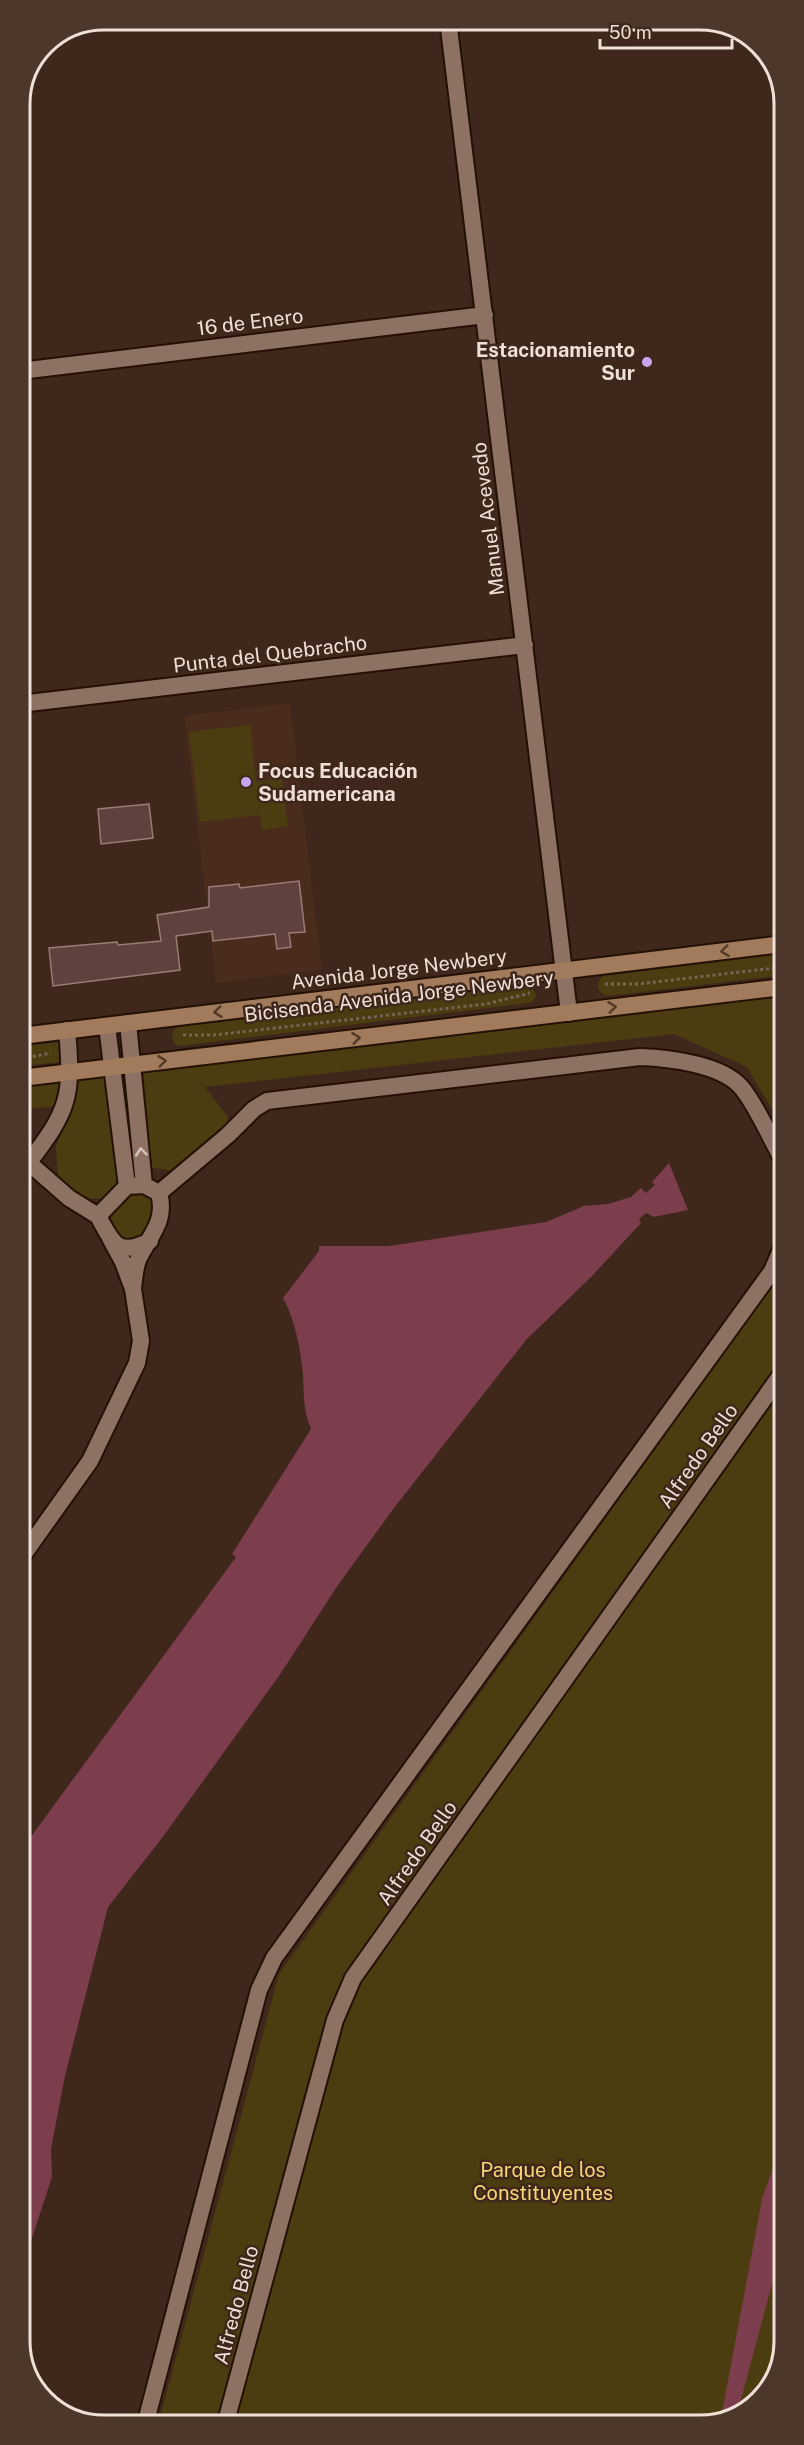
<svg xmlns="http://www.w3.org/2000/svg" width="804" height="2445" viewBox="0 0 804 2445" font-family="'Public Sans',sans-serif">
<rect width="100%" height="100%" fill="#3f281b"/>
<path fill="#4a2c1c" d="M290,703L322,970L216,983L184,716Z"/>
<path fill="#4c3d10" d="M250,725L256,782L282,779L288,826L262,830L260,815L200,822L189,732Z
M783,954V975L609,996L602,994L598,988L599,980L604,976Z
M527,986L533,988L536,995L533,1001L528,1003L179,1046L174,1043L172,1034L176,1028L187,1025Z
M783,987V1128L747,1067L674,1034L205,1087L228,1117L226,1127L176,1171L153,1168L149,1164L143,1112L110,1116L120,1178L117,1187L103,1198L85,1199L58,1176L56,1146L74,1104L21,1110V1078Z
M65,1041L69,1061L21,1066V1047Z
M144,1185L162,1205L133,1250L98,1216L115,1196Z
M783,1271L784,2341L767,2393L721,2423L158,2425L279,1974Z"/>
<path fill="#7c3d4c" d="M669,1163L688,1210L654,1217L646,1213L639,1219L641,1223L591,1277L526,1340L394,1508L338,1585L281,1673L162,1838L108,1907L65,2076L51,2149L52,2177L22,2268V1859L30,1838L236,1557L232,1554L311,1429C303,1411 304,1395 303,1375C301,1351 295,1319 283,1298L319,1251V1246H389L546,1222L584,1206L608,1204L631,1197L641,1188L646,1193L655,1185L652,1182Z
M784,2136V2239L738,2411L720,2423L762,2199Z"/>
<path fill="#5f423e" stroke="#9b7b76" stroke-width="1.5" d="M149,804L153,838L101,844L98,809Z
M299,881L305,932L289,933L291,947L277,949L275,934L213,941L212,931L176,936L180,970L53,986L49,948L117,942L118,945L161,941L157,915L209,907V887L239,884L240,888Z"/>
<g fill="none" stroke-linecap="round" stroke-linejoin="round">
<defs>
<path id="minor" d="M448,20L569,1013
M20,371L485,315
M20,704L525,645
M128,1023L144,1185
M107,1026L127,1186
M21,1156L69,1198L98,1216
M29,1162C69,1110 73,1096 67,1030
M159,1193L228,1135L254,1109L267,1101L640,1057C668,1058 721,1064 741,1087C756,1104 771,1140 783,1160
M110,1238L123,1262L133,1289C134,1280 135,1268 138,1260C149,1236 167,1222 159,1193L144,1185L127,1186L98,1216C113,1244 118,1257 150,1241
M21,1558L90,1461L137,1363L141,1341L133,1289
M145,2425L259,1990L274,1958L772,1271L783,1245"/>
<path id="tertiary" d="M225,2425L335,2020L353,1978L783,1372"/>
<path id="secondary" d="M21,1036L783,944
M21,1078L783,987"/>
</defs>
<use href="#minor" stroke="#251005" stroke-width="20"/>
<use href="#tertiary" stroke="#251005" stroke-width="20"/>
<use href="#secondary" stroke="#251005" stroke-width="20"/>
<path stroke="#786358" stroke-width="3" stroke-dasharray="3 3" stroke-linecap="butt" d="M605,984H638L783,967
M183,1035H214L486,1004L530,993
M21,1059L51,1053"/>
<use href="#minor" stroke="#8d7163" stroke-width="16"/>
<use href="#tertiary" stroke="#8d7163" stroke-width="16"/>
<use href="#secondary" stroke="#a17b5c" stroke-width="16"/>
</g>
<defs><path id="oneway-chevron" d="M-2-3.5L2.5 0L-2 3.5" fill="none" stroke-width="1.6" stroke-linecap="round" stroke-linejoin="round" transform="scale(1.5)"/></defs>
<g stroke="#533928">
<use href="#oneway-chevron" transform="translate(725 951) rotate(173)"/>
<use href="#oneway-chevron" transform="translate(612 1007) rotate(-7)"/>
<use href="#oneway-chevron" transform="translate(218 1012) rotate(173)"/>
<use href="#oneway-chevron" transform="translate(356 1038) rotate(-7)"/>
<use href="#oneway-chevron" transform="translate(162 1061) rotate(-7)"/>
</g>
<use stroke="#d6c4ba" href="#oneway-chevron" transform="translate(141 1152) rotate(-96)"/>
<g fill="#c7a6ef" stroke="#3f281b" stroke-width="2">
<circle cx="647" cy="362" r="6"/>
<circle cx="246" cy="782" r="6"/>
</g>
<g text-anchor="middle" dominant-baseline="central" stroke-width="5" stroke-linejoin="round" paint-order="stroke">
<g font-size="20" fill="#efdfd7" stroke="#3f281b">
<text transform="translate(250 322) rotate(-7)">16 de Enero</text>
<text transform="translate(488 519) rotate(-97)">Manuel Acevedo</text>
<text transform="translate(270 654) rotate(-7)">Punta del Quebracho</text>
<text transform="translate(399 969) rotate(-7)">Avenida Jorge Newbery</text>
<text transform="translate(399 996) rotate(-7)">Bicisenda Avenida Jorge Newbery</text>
<text transform="translate(698 1456) rotate(-55)">Alfredo Bello</text>
<text transform="translate(417 1853) rotate(-55)">Alfredo Bello</text>
<text transform="translate(236 2305) rotate(-75)">Alfredo Bello</text>
</g>
<g font-size="20" font-weight="bold" fill="#efdfd7" stroke="#3f281b" text-anchor="end">
<text x="635" y="350">Estacionamiento<tspan x="635" dy="23">Sur</tspan></text>
<text x="258" y="771" text-anchor="start">Focus Educación<tspan x="258" dy="23">Sudamericana</tspan></text>
</g>
<g font-size="20" fill="#f7d578" stroke="#3f281b">
<text x="543" y="2170">Parque de los<tspan x="543" dy="23">Constituyentes</tspan></text>
</g>
</g>
<path d="M0 0H804V2445H0ZM104 30H700A74 74 0 0 1 774 104V2341A74 74 0 0 1 700 2415H104A74 74 0 0 1 30 2341V104A74 74 0 0 1 104 30Z" fill="#4d372a" fill-rule="evenodd"/>
<path fill="none" stroke="#efdfd7" stroke-width="3" d="M104 30H700A74 74 0 0 1 774 104V2341A74 74 0 0 1 700 2415H104A74 74 0 0 1 30 2341V104A74 74 0 0 1 104 30Z"/>
<path d="M600 39v9h132v-9" fill="none" stroke="#efdfd7" stroke-width="3"/>
<text x="609" y="39" font-size="18" fill="#efdfd7" stroke="#3f281b" stroke-width="4.5" paint-order="stroke">50 m</text>
</svg>
